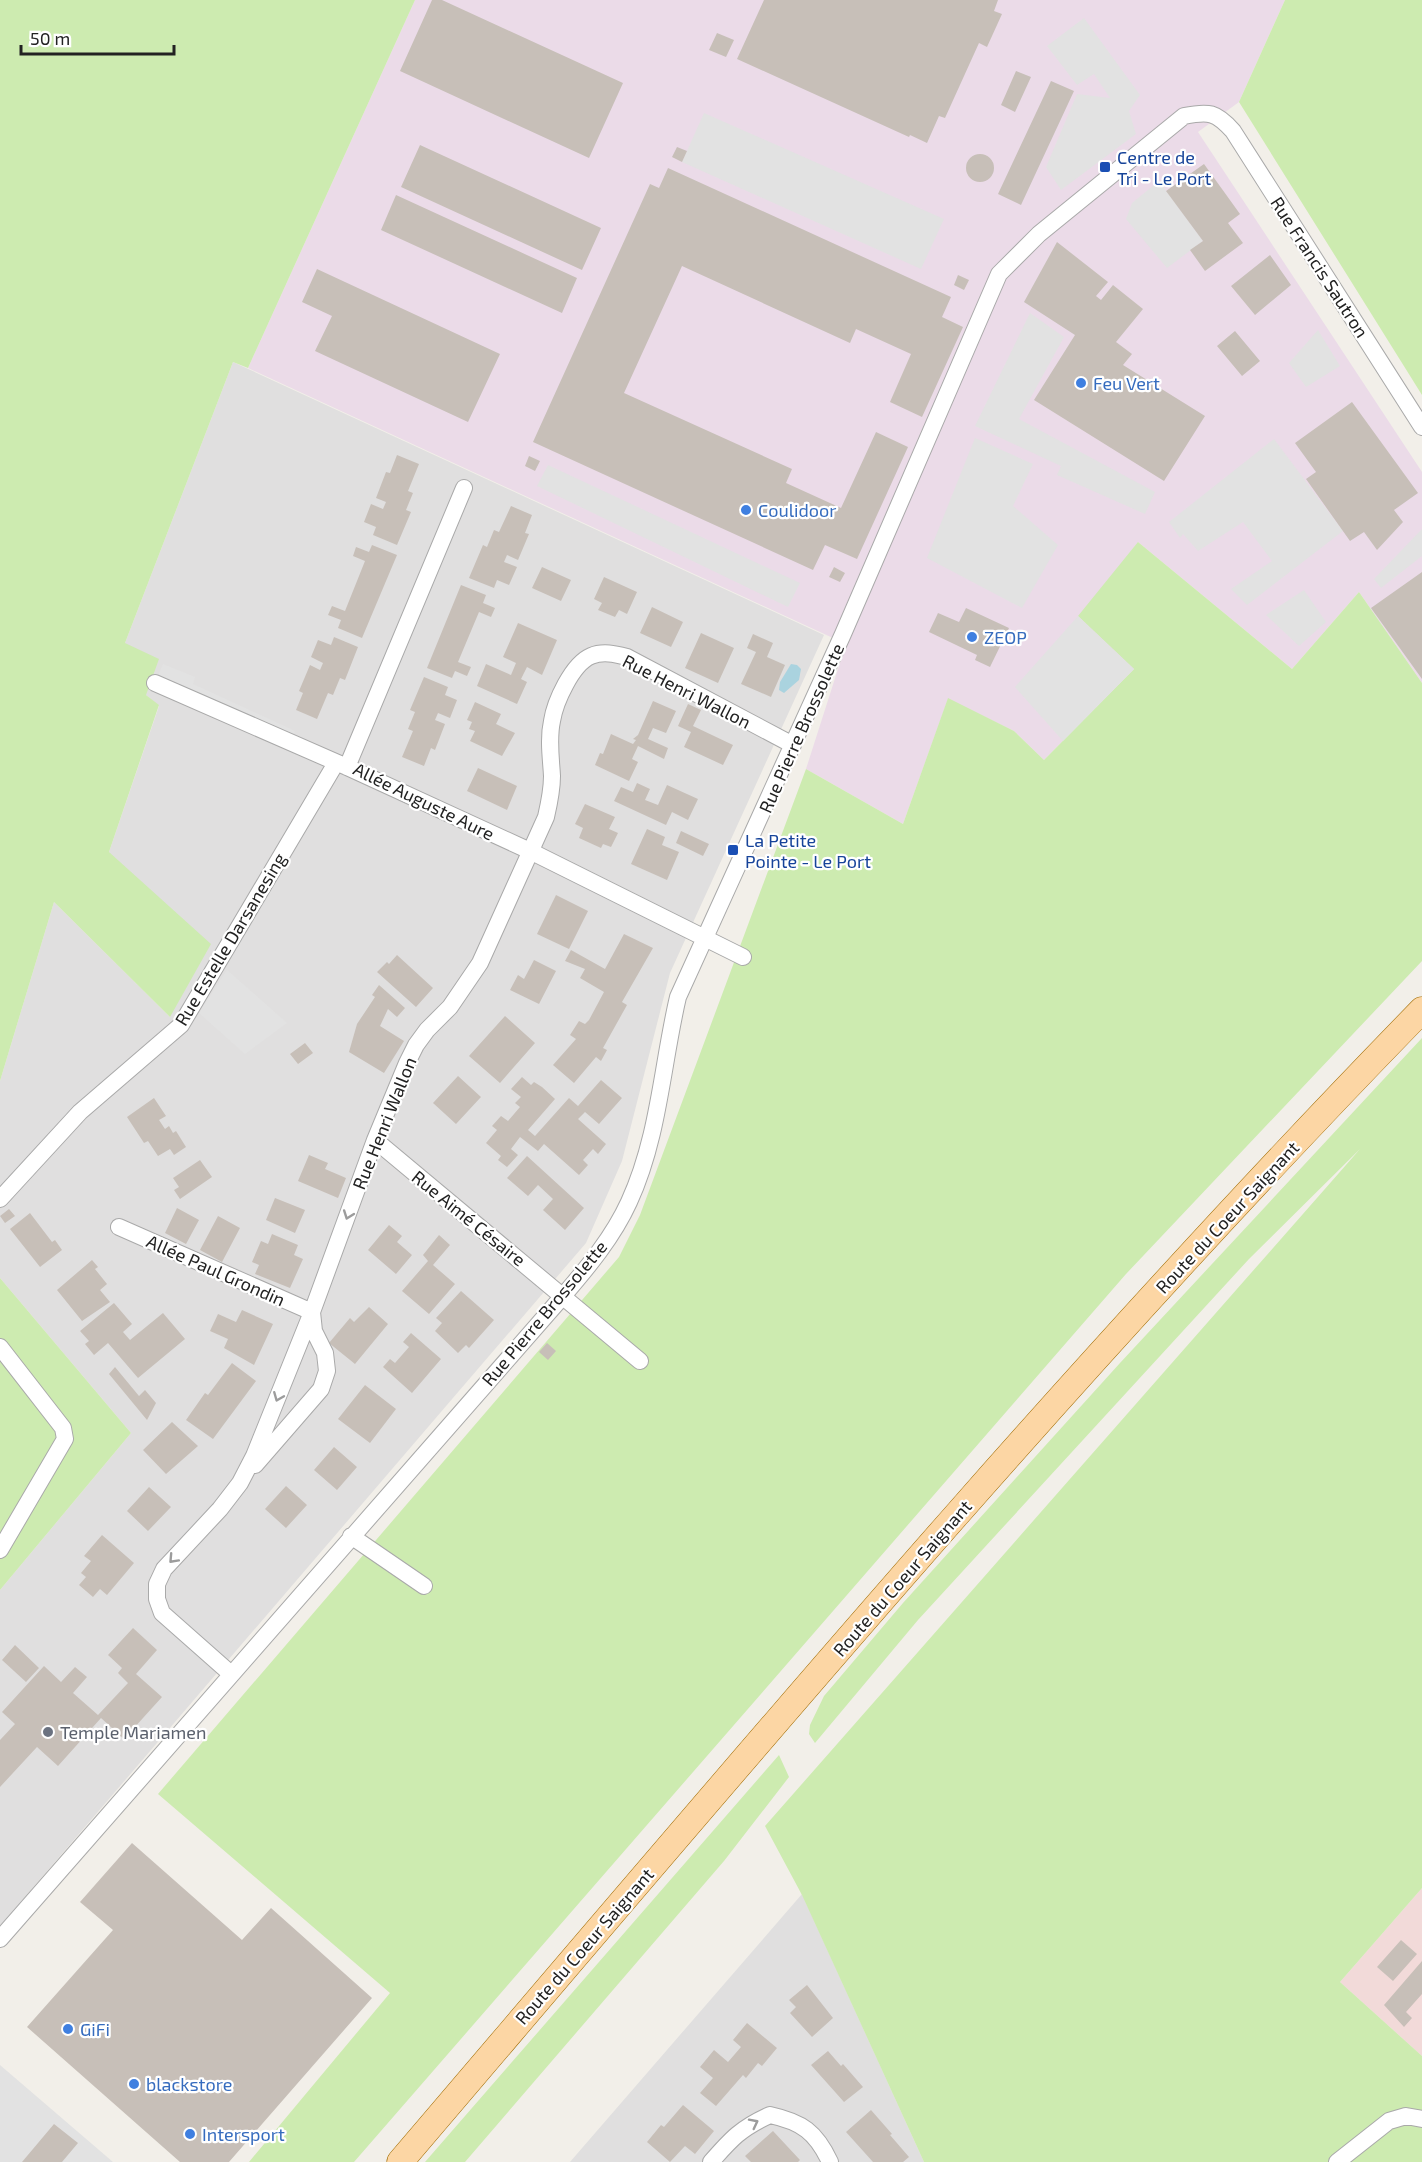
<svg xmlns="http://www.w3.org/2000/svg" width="1422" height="2162" viewBox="0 0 1422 2162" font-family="'Exo 2',sans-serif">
<rect width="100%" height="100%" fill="#f2efe9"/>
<path fill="#e0dfdf" d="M233,362L824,635L670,973L622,1161L586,1243L0,1926V1590L131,1433L0,1278V1081L54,902L170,1017L109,852L159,706L146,695L125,643Z
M802,1894L924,2162H570Z"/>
<path fill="#f2dad9" d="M1422,1888V2056L1340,1982Z"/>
<path fill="#ebdbe8" d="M415,0H1285L1239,102L1198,132L1422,472V683L1359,592L1292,669L1138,542L1134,669L1044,760L1014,731L948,699L903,824L806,769L846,644L248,368Z"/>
<path fill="#cdebb0" d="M0,0H415L248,368L233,362L125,643L159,659L146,695L159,705L109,852L211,944L170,1017L54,902L0,1081Z
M1285,0H1422V395L1239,102Z
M1138,542L1292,669L1359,592L1422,683V961L1126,1274L354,2162H249L390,1993L158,1794L619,1257L640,1215L806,769L903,824L948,698L1014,731L1044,760L1134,669L1078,616Z
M1422,1038V1888L1340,1982L1422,2056V2162H924L802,1895L765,1826L1360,1149L1249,1259L918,1620L815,1743L809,1734L810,1725L824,1696L903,1603L1120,1363Z
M0,1278L131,1433L0,1590Z
M779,1755L789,1777L724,1861L465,2162H425Z"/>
<path fill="#e2e2e2" d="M1084,18L1140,95L1129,111L1136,134L1061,190L1046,167L1077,94L1110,98L1094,74L1077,85L1047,46Z
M704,113L944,219L921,269L682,162Z
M1159,181L1203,241L1167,268L1126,219L1132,203Z
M1030,313L1064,337L1019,419L1155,492L1145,514L1057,475L1061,466L975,426Z
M1318,330L1340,366L1306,387L1289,363Z
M975,438L1033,464L1013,506L1058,545L1022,608L927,558Z
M1274,439L1343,531L1247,605L1231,589L1272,561L1243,522L1198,551L1183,534L1180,538L1169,522Z
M548,465L800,583L788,607L537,486Z
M1422,529V556L1381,588L1374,579Z
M1304,590L1326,622L1299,646L1266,615Z
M1078,616L1134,669L1063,741L1015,687Z
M163,664L195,677L193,684L295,731L290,742L155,683Z
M227,970L287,1023L245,1054L199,1013Z
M0,2065L113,2162H0Z"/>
<path fill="#aad3df" d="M791,664L797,665L801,669L799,680L784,693L779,690L780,682Z"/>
<path fill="#c7bfb8" d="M432,0H442L623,83L589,158L400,71Z
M764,0H998L994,11L1002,14L987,47L979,43L945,118L939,116L927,143L910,135L909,137L737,59Z
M717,33L734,40L726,57L709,50Z
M1016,71L1031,77L1015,112L1001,105Z
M1051,81L1074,91L1021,205L998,194Z
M420,145L601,228L582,270L401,187Z
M677,147L687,151L682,162L672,157Z
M966 168a14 14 0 1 1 28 0a14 14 0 1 1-28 0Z
M1204,164L1240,214L1228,223L1243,243L1205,271L1190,250L1203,241L1166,191Z
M668,168L951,297L942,317L963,327L922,417L890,402L911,354L856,329L850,343L682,266L624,393L792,469L786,483L841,508L876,432L908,447L857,559L825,545L813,570L533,442L650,184L659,188Z
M396,195L577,278L562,313L381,230Z
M1057,242L1108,282L1096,296L1101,300L1113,285L1143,309L1116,342L1132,354L1123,365L1205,416L1164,481L1034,400L1075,335L1024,302Z
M1270,255L1291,285L1255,315L1231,286Z
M317,269L500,354L468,422L315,351L332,316L302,302Z
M958,275L969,280L964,290L954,285Z
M1235,331L1260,361L1242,376L1217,346Z
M1352,402L1418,493L1394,510L1403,522L1377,550L1364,532L1350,541L1306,479L1316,472L1295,443Z
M397,455L419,464L408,491L413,493L406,510L411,512L397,545L373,535L376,527L364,522L371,504L383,509L386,502L376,498L386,472L390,473Z
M529,456L540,461L535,471L525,466Z
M511,506L532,515L525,533L529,534L518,560L507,555L504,562L517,567L509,585L497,580L494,588L469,578L483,545L487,547L494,530L499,532Z
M372,545L397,555L362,638L338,628L341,620L328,615L332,606L345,611L365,561L353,556L356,547L369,552Z
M542,567L571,580L561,601L532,588Z
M834,567L845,573L840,582L829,577Z
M1422,572V679L1371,608Z
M604,577L637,592L627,614L619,610L615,617L598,610L602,603L594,599Z
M461,585L486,595L483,603L495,608L491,617L479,612L458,662L471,667L467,676L455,671L452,678L427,668Z
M652,607L683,622L671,647L640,633Z
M966,608L1009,628L990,667L975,660L977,655L929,632L938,613L959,622Z
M518,623L557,640L542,675L527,667L521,679L527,682L517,704L477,686L486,664L511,675L516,663L503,657Z
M701,633L734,648L718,683L685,668Z
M753,634L773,643L767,657L785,665L771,697L741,684L756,652L747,648Z
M334,637L358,647L345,680L340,678L333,695L328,693L317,719L296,710L303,693L299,691L310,665L320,670L323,663L311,657L318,640L331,645Z
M424,677L448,687L445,695L457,700L450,718L438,713L435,720L445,724L435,750L431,748L424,766L402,757L413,731L408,729L415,712L410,710Z
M653,701L676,711L666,733L653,728L648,739L668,748L664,759L638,746L632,759L638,762L629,781L595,765L600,753L603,754L611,734L633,744L636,740L633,739L638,735Z
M475,702L501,714L496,724L515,733L502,756L470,741L475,731L469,729L472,722L467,720Z
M688,704L701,710L693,726L733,745L723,765L684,747L691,732L678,726Z
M478,768L517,786L507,810L467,791Z
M637,783L650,789L645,800L658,805L667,785L698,799L688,820L672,812L666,825L614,801L621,787L633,792Z
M585,804L615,817L609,829L618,833L611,847L603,844L601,848L579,838L583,828L575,824Z
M647,829L665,837L662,845L679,852L667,880L631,864Z
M681,831L709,844L703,856L676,843Z
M556,895L588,911L569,949L537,934Z
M624,934L653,948L622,1002L627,1005L603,1048L607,1050L601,1061L596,1057L574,1083L553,1065L576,1039L570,1035L579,1021L585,1024L589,1020L604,992L580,978L585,969L565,961L571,950L605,969Z
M397,955L433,988L416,1007L377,972L387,962L389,964Z
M534,960L556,971L539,1004L510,990L518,975L524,979Z
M379,985L405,1008L397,1017L388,1009L380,1026L404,1041L384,1073L349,1052L357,1024L375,997L372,995Z
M505,1016L535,1043L500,1083L469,1056Z
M305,1043L313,1053L298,1064L290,1054Z
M458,1076L481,1097L456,1124L433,1103Z
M522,1077L531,1085L534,1082L542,1087L555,1099L528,1130L535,1136L569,1098L578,1106L601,1080L622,1098L599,1124L585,1112L578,1119L606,1144L598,1154L593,1149L583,1160L588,1165L579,1175L544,1144L538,1151L520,1137L511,1149L518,1155L507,1167L498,1160L501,1156L486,1143L497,1130L492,1126L501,1116L508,1121L520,1107L515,1103L521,1097L511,1089Z
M154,1098L166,1116L159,1120L165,1129L169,1126L173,1133L176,1131L186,1147L174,1155L170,1149L158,1156L148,1141L144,1143L127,1117Z
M309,1155L328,1163L325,1169L346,1178L338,1198L298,1181Z
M527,1156L584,1208L565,1230L543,1210L553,1199L538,1185L528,1196L507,1178Z
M200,1160L212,1177L180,1199L174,1190L179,1187L173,1178Z
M275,1198L305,1210L295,1233L266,1220Z
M177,1208L199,1220L186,1244L165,1233Z
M9,1209L15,1216L5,1223L0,1216Z
M30,1213L52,1242L55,1240L62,1250L40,1267L10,1229Z
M218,1216L240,1228L222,1262L200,1250Z
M389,1225L402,1236L397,1242L412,1255L396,1274L368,1250Z
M272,1234L298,1245L294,1255L303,1259L290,1288L255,1274L259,1265L252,1262L261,1241L268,1244Z
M439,1235L450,1245L433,1265L455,1284L429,1314L402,1291L428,1261L423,1255Z
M92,1260L98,1267L95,1269L107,1284L100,1290L110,1302L82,1321L57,1290Z
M461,1291L494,1320L469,1348L466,1345L458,1353L435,1331L442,1323L436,1318Z
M114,1303L132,1324L123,1332L130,1340L163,1313L185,1339L138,1378L108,1343L94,1355L85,1344L89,1341L80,1331Z
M369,1307L388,1324L355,1364L329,1343L350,1318L354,1322Z
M242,1310L273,1324L254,1365L224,1348L228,1339L210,1331L218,1314L236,1322Z
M411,1333L441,1359L412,1393L383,1367L390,1359L395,1363L409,1347L403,1342Z
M547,1343L556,1351L548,1360L539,1352Z
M232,1363L256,1381L213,1439L186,1420L205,1393L208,1395Z
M115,1367L139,1396L145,1390L156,1403L147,1420L109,1374Z
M365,1385L396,1409L370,1443L338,1419Z
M172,1422L198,1446L166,1474L143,1450Z
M334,1447L357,1467L337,1490L314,1470Z
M286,1486L307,1505L286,1528L265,1509Z
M149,1487L171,1507L148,1531L127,1511Z
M102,1535L134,1563L107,1595L100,1589L93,1597L79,1585L86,1577L81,1573L91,1561L84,1556Z
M133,1628L157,1650L136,1674L162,1697L124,1739L101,1718L58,1766L37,1747L0,1787V1740L15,1724L2,1712L44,1666L61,1682L75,1667L87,1677L73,1693L98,1715L128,1683L118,1673L122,1668L108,1655Z
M15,1645L39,1668L26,1682L2,1660Z
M132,1843L242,1940L271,1908L372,1998L229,2162H180L27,2027L113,1930L80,1902Z
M1401,1940L1417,1954L1393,1981L1377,1967Z
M1422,1961V1994L1406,2012L1412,2018L1404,2027L1384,2005Z
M807,1985L833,2018L812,2037L790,2013L796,2007L789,2000Z
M747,2023L777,2048L762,2066L758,2063L746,2078L743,2075L716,2106L700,2093L713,2078L700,2067L714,2050L728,2062L741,2047L733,2040Z
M828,2051L841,2066L843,2064L863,2087L844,2102L811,2065Z
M683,2105L714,2131L695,2154L685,2146L670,2162L647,2142L661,2125L664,2127Z
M871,2110L892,2134L890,2135L909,2157L903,2162H873L846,2132Z
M54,2124L78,2143L62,2162H22Z
M773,2131L800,2160L798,2162H751L745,2156Z"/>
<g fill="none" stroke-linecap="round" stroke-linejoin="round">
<defs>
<path id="minor" d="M155,683L347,767L530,851L743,957
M347,767L464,488
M375,1140L640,1361
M0,1199L80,1112L181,1025L336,763
M119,1227L312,1312L314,1331L325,1353L327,1371L321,1389L255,1465
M0,1347L63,1428L65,1439L0,1550
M351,1536L424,1586
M231,1674L162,1613L157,1599V1584L164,1569L220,1509L240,1483L254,1456L312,1312L375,1140L407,1063L416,1045L427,1030L450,1007L480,963L546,817C549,804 552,790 552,776C551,758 548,739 552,721C555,702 572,664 591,656C603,651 615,654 627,657L793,745
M0,1939L563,1296C588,1267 613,1237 629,1202C659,1137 662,1065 678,997L843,634L999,274L1039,234L1184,116C1209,111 1216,112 1233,131L1422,427
M711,2162C731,2139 741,2128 770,2115C802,2122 816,2132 830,2162
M1337,2162L1389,2121L1406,2116L1422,2119"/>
<path id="primary" d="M400,2162C733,1772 1063,1378 1422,1010"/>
</defs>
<use href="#minor" stroke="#a9a9a9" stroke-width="18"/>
<use href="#primary" stroke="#a06b00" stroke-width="27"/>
<use href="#minor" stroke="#fff" stroke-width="16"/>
<use href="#primary" stroke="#fcd6a4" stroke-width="26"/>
</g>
<defs><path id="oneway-chevron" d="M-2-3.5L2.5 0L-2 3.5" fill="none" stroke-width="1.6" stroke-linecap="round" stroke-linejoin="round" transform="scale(1.5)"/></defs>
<g stroke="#9c9c9c">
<use href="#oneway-chevron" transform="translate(348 1215) rotate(110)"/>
<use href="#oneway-chevron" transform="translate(278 1397) rotate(112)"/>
<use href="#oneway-chevron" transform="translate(173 1559) rotate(133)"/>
<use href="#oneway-chevron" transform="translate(754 2123) rotate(-27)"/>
</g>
<g fill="#1a4fb4" stroke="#fff" stroke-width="2">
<rect x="1099" y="161" width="12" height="12" rx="3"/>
<rect x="727" y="844" width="12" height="12" rx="3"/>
</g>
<g fill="#3f7fe0" stroke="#fff" stroke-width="2">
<circle cx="1081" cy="383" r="6"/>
<circle cx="746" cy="510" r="6"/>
<circle cx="972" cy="637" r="6"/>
<circle cx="68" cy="2029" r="6"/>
<circle cx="134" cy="2084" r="6"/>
<circle cx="190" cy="2134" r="6"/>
</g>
<circle fill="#6b7280" stroke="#fff" stroke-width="2" cx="48" cy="1732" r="6"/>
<g text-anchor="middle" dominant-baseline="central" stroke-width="4.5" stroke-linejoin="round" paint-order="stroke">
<g font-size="18" fill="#164399" stroke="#fff" text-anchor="start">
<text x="1117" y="157">Centre de<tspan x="1117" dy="21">Tri - Le Port</tspan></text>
<text x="745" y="840">La Petite<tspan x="745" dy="21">Pointe - Le Port</tspan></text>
</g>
<g font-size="18" fill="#222" stroke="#fff">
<text transform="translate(1320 267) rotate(57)">Rue Francis Sautron</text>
<text transform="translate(687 691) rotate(27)">Rue Henri Wallon</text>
<text transform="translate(801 728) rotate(-66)">Rue Pierre Brossolette</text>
<text transform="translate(424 801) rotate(26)">Allée Auguste Aure</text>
<text transform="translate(230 939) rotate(-59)">Rue Estelle Darsanesing</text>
<text transform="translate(384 1123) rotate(-68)">Rue Henri Wallon</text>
<text transform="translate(1227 1217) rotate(-47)">Route du Coeur Saignant</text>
<text transform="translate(469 1218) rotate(39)">Rue Aimé Césaire</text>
<text transform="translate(216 1270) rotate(24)">Allée Paul Grondin</text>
<text transform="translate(544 1313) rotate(-50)">Rue Pierre Brossolette</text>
<text transform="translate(902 1578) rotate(-49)">Route du Coeur Saignant</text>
<text transform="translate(584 1946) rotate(-49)">Route du Coeur Saignant</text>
</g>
<g font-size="18" fill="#366cbe" stroke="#fff" text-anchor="start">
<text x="1093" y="383">Feu Vert</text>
<text x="758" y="510">Coulidoor</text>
<text x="984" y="637">ZEOP</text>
<text x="80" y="2029">GiFi</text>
<text x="146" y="2084">blackstore</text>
<text x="202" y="2134">Intersport</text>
</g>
<g font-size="18" fill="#5b616d" stroke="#fff" text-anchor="start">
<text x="60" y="1732">Temple Mariamen</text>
</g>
</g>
<path d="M21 45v9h153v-9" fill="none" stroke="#222222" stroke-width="3"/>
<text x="30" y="45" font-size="18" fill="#222222" stroke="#ffffff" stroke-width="4.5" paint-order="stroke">50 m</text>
</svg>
